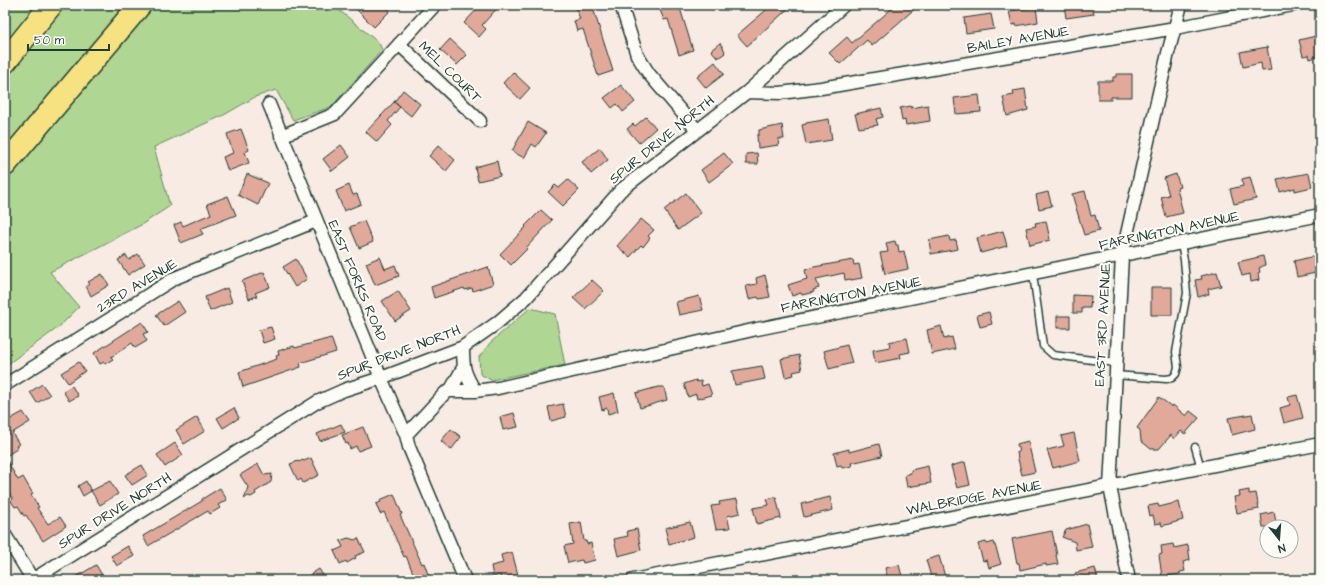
<svg xmlns="http://www.w3.org/2000/svg" width="1325" height="585" viewBox="0 0 1325 585" font-family="'Architects Daughter',sans-serif">
<rect width="100%" height="100%" fill="#f7ebe4"/>
<filter id="ink" filterUnits="userSpaceOnUse"><feTurbulence type="fractalNoise" baseFrequency=".025" numOctaves="2"/><feDisplacementMap in="SourceGraphic" scale="8" xChannelSelector="R" yChannelSelector="G"/><feConvolveMatrix kernelMatrix="1 2 1 2 8 2 1 2 1" color-interpolation-filters="sRGB"/></filter>
<g filter="url(#ink)">
<path fill="#afd692" stroke="#678a63" d="M5,5H38L5,46Z
M65,5H129L5,151V78Z
M154,5H333L379,43L382,50L331,107L293,120L276,90L255,97L224,115L154,147L170,206L141,225L50,272L79,307L59,327L5,366V181Z
M530,308L555,314L565,365L491,380L480,374L479,357L490,343Z"/>
<path fill="#e1a99a" stroke="#1f3d34" d="M363,5H384L390,11L374,27L357,10Z
M481,5H500L482,25L486,29L479,37L464,23Z
M575,5H592L613,71L598,76L583,29L577,31L574,21L580,19Z
M658,5H679L693,50L679,55L668,19L664,20Z
M772,5H792L747,46L737,35Z
M896,5H919L872,46L867,40L840,64L829,53L847,37L852,43Z
M1064,5H1092L1094,14L1066,18Z
M1035,7H1036L1038,22L1016,26V24L1012,25L1009,11Z
M991,14L994,29L966,33L964,18Z
M1320,35V56L1310,59L1309,55L1303,56L1299,40Z
M450,39L467,55L457,65L440,50Z
M720,43L725,51L724,52L725,53L718,58L711,50Z
M1267,47L1271,70L1262,71L1261,63L1243,67L1240,52Z
M715,62L724,74L706,88L697,77Z
M513,72L530,88L520,99L503,83Z
M1116,74H1132V97H1111V100H1098V81H1113V77H1116Z
M621,85L635,102L623,112L617,104L612,108L604,98Z
M1025,89L1028,110L1007,116L1003,97L1014,95L1013,91Z
M403,90L420,104L411,116L394,102Z
M979,95L981,112L956,114L954,98Z
M394,102L400,107L388,121L392,125L377,142L366,132Z
M928,105L930,121L906,125L905,120L902,121L900,108L911,106V108Z
M881,108L883,117L876,119L878,125L859,128L855,114Z
M646,117L656,128L639,143L627,129L633,124L635,126Z
M829,119L832,140L806,144L802,125L806,124V123Z
M528,122L546,133L536,147L532,144L524,158L512,151Z
M782,125L784,139H778L779,145L758,148L757,135H759V130Z
M241,129L249,150L245,152L249,163L228,171L223,157L233,153L227,134Z
M341,145L350,157L332,171L323,159Z
M439,145L455,160L446,171L429,156Z
M600,148L608,160L591,174L582,162Z
M724,153L733,164L709,182L701,170Z
M757,153L758,164H746V154Z
M497,161L500,176L478,181L475,167Z
M1309,173L1312,187L1295,191V188L1280,192L1277,179Z
M247,174L268,183L258,205L238,195Z
M1176,174L1180,187L1177,188L1183,213L1166,217L1161,197L1169,195L1164,178Z
M1250,177L1256,199L1234,204L1230,189L1243,186L1242,179Z
M568,180L579,190L563,206L548,192L555,185L559,188Z
M349,185L353,195L357,194L361,204L344,211L336,191Z
M1085,191L1091,216L1095,215L1099,231L1084,235L1072,194Z
M1048,192L1052,206L1039,209L1036,195Z
M686,193L701,213L678,230L664,210Z
M228,196L236,215L200,229L203,234L181,243L174,225L181,222L183,226L211,214L207,204Z
M541,210L552,220L526,248L527,249L511,265L500,254L526,227L525,226Z
M641,219L654,230L648,236L650,238L643,247L641,245L630,257L617,246Z
M364,221L373,242L359,248L350,227Z
M1046,221L1050,240L1030,245L1026,228L1036,226L1035,223Z
M1003,231L1007,246L981,253L977,238Z
M949,236L950,241L956,240L958,249L931,254L929,240Z
M895,241L896,245H898L899,252L904,251L908,269L885,274L880,253L888,252L886,243Z
M138,254L145,264L128,275L118,260L126,255L129,260Z
M1319,255L1320,272L1297,277L1294,261Z
M1263,256L1265,265L1259,268L1260,272L1258,273L1259,280L1251,282L1250,274L1242,276L1238,262Z
M380,257L385,269L395,265L399,276L375,285L366,263Z
M296,259L307,279L295,287L283,267Z
M853,260L854,265L859,264L862,278L851,280V279L845,280L844,273L816,279L819,288L813,290L814,292L802,295L801,293L792,296L788,285L807,279L805,270L814,267Z
M488,267L493,284L473,291L472,288L465,290L464,288L434,298L431,287Z
M264,272L270,287L255,293L257,296L249,299L242,281Z
M1217,272L1221,286L1208,289L1209,294L1198,297L1195,280L1202,279L1201,276Z
M102,274L109,285L91,296L86,286L90,284L88,282Z
M765,275L770,297L759,299L758,297L749,299L746,286L757,284L756,278Z
M592,280L604,291L585,309L573,298Z
M1151,287H1172V315H1151Z
M227,288L232,302L210,311L205,297Z
M398,291L411,311L395,321L382,301Z
M1073,295L1091,296L1090,308H1082V313H1073Z
M699,296L703,310L679,315L676,302Z
M178,301L185,312L164,326L156,315Z
M989,312L992,324L980,327L977,315Z
M1057,316H1070V328H1057Z
M142,322L148,332L143,334L147,341L135,348L132,343L111,357L113,359L105,364L104,362L100,364L94,353Z
M941,326L944,339L952,337L955,349L932,354L927,330Z
M271,327L275,339L263,343L259,330Z
M331,338L336,352L300,363L301,367L243,387L239,372L277,359L276,356L279,355L278,351L294,346L295,348Z
M907,338L910,352L900,354L901,358L875,363L873,350L890,347L889,342Z
M847,345L852,363L829,369L824,351Z
M799,355L802,370L793,372L794,375L785,377L781,359Z
M79,362L85,371L68,383L61,373Z
M762,366L765,379L735,385L732,371Z
M696,380L697,382L701,381L702,386L708,384L712,395L697,399L696,394L688,397L684,384Z
M42,384L50,395L37,403L30,392Z
M72,386L78,396L69,401L63,391Z
M658,387H664L667,400L640,408L636,393Z
M614,393L618,411L608,414L607,408L602,410L599,397Z
M1297,395L1303,418L1284,423L1280,408L1290,405L1288,397Z
M1159,397L1172,407L1173,405L1186,416L1190,411L1199,418L1185,434L1181,431L1174,439L1171,435L1159,449H1151L1141,441L1140,430L1137,428Z
M563,404L566,417L551,421L548,407Z
M234,408L239,418L223,428L217,418Z
M23,412L30,422L12,433L19,444L16,446L18,448L5,457L18,480L23,477L33,494L31,495L39,507L37,508L48,524L60,517L66,526L43,541L26,515L24,516L18,506L15,507L11,501L13,499L5,487V422Z
M514,413L518,427L503,430L500,417Z
M1252,414L1255,429L1232,435L1228,418Z
M197,417L205,431L184,444L176,430Z
M341,424L345,432L320,441L317,434Z
M363,427L371,446L358,451L356,446L350,449L348,443L346,444L342,435Z
M451,429L461,437L451,450L441,441Z
M1074,433L1080,461L1053,468L1047,450L1064,446L1061,436Z
M1028,441L1035,472L1022,475L1018,459L1017,452H1019L1017,444Z
M175,443L183,455L165,467L157,455Z
M879,444L882,456L851,463L852,466L842,468L841,465L837,466L834,453L849,449V452Z
M311,458L319,475L303,483L301,479L298,481L290,464L298,461L299,462L303,460L304,461Z
M965,462L970,485L957,488L951,466Z
M258,464L264,475L272,474L271,482L255,492L256,494L251,497L248,496L244,499L248,487L240,475Z
M142,465L148,475L132,485L125,475Z
M928,466L931,483L907,487L905,475L911,473V470Z
M86,481L91,491L83,496L78,486Z
M110,481L118,494L100,505L91,491Z
M220,488L227,500L218,505L220,508L210,514L208,511L148,546L143,536L202,501V499Z
M1249,490V494L1256,493L1259,509L1237,513L1234,497L1240,496L1239,492Z
M394,494L402,514L400,515L422,564L424,563L430,580H416L406,556L404,557L384,512L380,514L376,504L381,502L380,500Z
M776,497L781,518L757,524L753,508L769,505L767,499Z
M830,497L833,510L804,517L801,504Z
M737,499L740,513L727,516L730,528L716,529L711,506L720,505L719,502Z
M1179,502L1183,520L1162,526L1161,523L1155,524L1153,515L1150,516L1148,506L1158,504L1159,507Z
M1274,512L1277,527H1263L1261,515Z
M581,522L584,541H586L587,544L591,543L595,560L583,563L582,560L568,563L564,546L573,544L570,524Z
M690,522L694,537L669,544L665,528Z
M1087,524L1092,547L1076,550L1075,542L1062,537L1066,530Z
M637,529L641,550L618,556L614,539L628,536L627,531Z
M1052,531L1057,555H1056L1058,564L1046,566V564L1020,570L1019,563H1017L1012,539Z
M348,538L355,540L358,538L365,552L355,556L356,558L347,563L346,561L340,564L334,551L343,547L340,541Z
M986,542L987,544L994,542L1001,564L989,568L987,560L983,561L978,544Z
M1173,544L1174,548L1188,545L1190,560L1183,562L1185,571L1180,572V574L1162,577L1159,555L1162,554L1161,546Z
M128,546L134,556L117,566L111,556Z
M512,552L518,575L501,579L500,575L493,577L491,566L503,563L501,555Z
M939,556L946,580H932L926,560Z
M96,565L102,575L94,580H71Z
M899,565L903,580H888L885,568Z
M1095,568L1098,580H1077L1075,573Z
M319,569L326,580H302Z"/>
<g fill="none" stroke-linecap="round" stroke-linejoin="round">
<defs>
<path id="service" d="M1033,274L1043,346L1053,355L1116,363
M1115,375L1166,379L1172,378L1176,374L1178,367L1176,352L1187,293L1184,260L1181,244
M1195,447L1201,468"/>
<path id="minor" d="M621,5L637,55L649,74L697,130
M399,44L480,121
M747,92L780,93L821,88L1175,28L1293,5
M269,104L381,378L406,435L409,447L465,580
M281,136L335,114L435,5
M463,347C463,368 464,373 475,391
M5,385L175,278L316,221
M450,391L463,368
M406,435L445,393L450,391H475L498,388L757,329L1320,215
M5,535L33,580
M32,580L317,402L344,390L381,378L463,347L497,323L526,298L621,190L747,92L844,5
M633,580C862,534 1091,491 1320,444
M1129,580L1110,487L1122,256L1168,53L1181,5"/>
<path id="motorway" d="M5,62L51,5
M5,165L140,5"/>
</defs>
<use href="#service" stroke="#1f3d34" stroke-width="9"/>
<use href="#minor" stroke="#1f3d34" stroke-width="15"/>
<use href="#motorway" stroke="#1f3d34" stroke-width="25"/>
<use href="#service" stroke="#fdfcf7" stroke-width="6"/>
<use href="#minor" stroke="#fdfcf7" stroke-width="12"/>
<use href="#motorway" stroke="#f7e281" stroke-width="22"/>
</g>
</g>
<g text-anchor="middle" dominant-baseline="central" stroke-width="4" stroke-linejoin="round" paint-order="stroke">
<g font-size="14" fill="#1f3d34" stroke="#fdfcf7">
<text transform="translate(1018 40) rotate(-10)">BAILEY AVENUE</text>
<text transform="translate(450 72) rotate(44)">MEL COURT</text>
<text transform="translate(662 140) rotate(-39)">SPUR DRIVE NORTH</text>
<text transform="translate(1169 231) rotate(-12)">FARRINGTON AVENUE</text>
<text transform="translate(357 281) rotate(67)">EAST FORKS ROAD</text>
<text transform="translate(137 286) rotate(-31)">23RD AVENUE</text>
<text transform="translate(851 295) rotate(-11)">FARRINGTON AVENUE</text>
<text transform="translate(1103 325) rotate(-87)">EAST 3RD AVENUE</text>
<text transform="translate(399 353) rotate(-21)">SPUR DRIVE NORTH</text>
<text transform="translate(974 498) rotate(-11)">WALBRIDGE AVENUE</text>
<text transform="translate(115 511) rotate(-32)">SPUR DRIVE NORTH</text>
</g>
</g>
<rect width="1325" height="585" fill="none" stroke="#fdfcf7" stroke-width="20"/>
<rect x="10" y="10" width="1305" height="565" fill="none" stroke="#1f3d34" stroke-width="1.5" filter="url(#ink)"/>
<g transform="translate(1279 539) rotate(163)"><circle r="19" fill="#fdfcf7" stroke="#a4b0a9"/>
<path d="M0-3L7 15L0 10L-7 15Z" fill="#1f3d34"/>
<text y="-6" font-size="11" font-weight="bold" text-anchor="middle" fill="#1f3d34">N</text>
</g>
<path d="M28 44v6h81v-6" fill="none" stroke="#1f3d34" stroke-width="2"/>
<text x="34" y="44" font-size="12" fill="#1f3d34" stroke="#fdfcf7" stroke-width="3" paint-order="stroke">50 m</text>
</svg>
